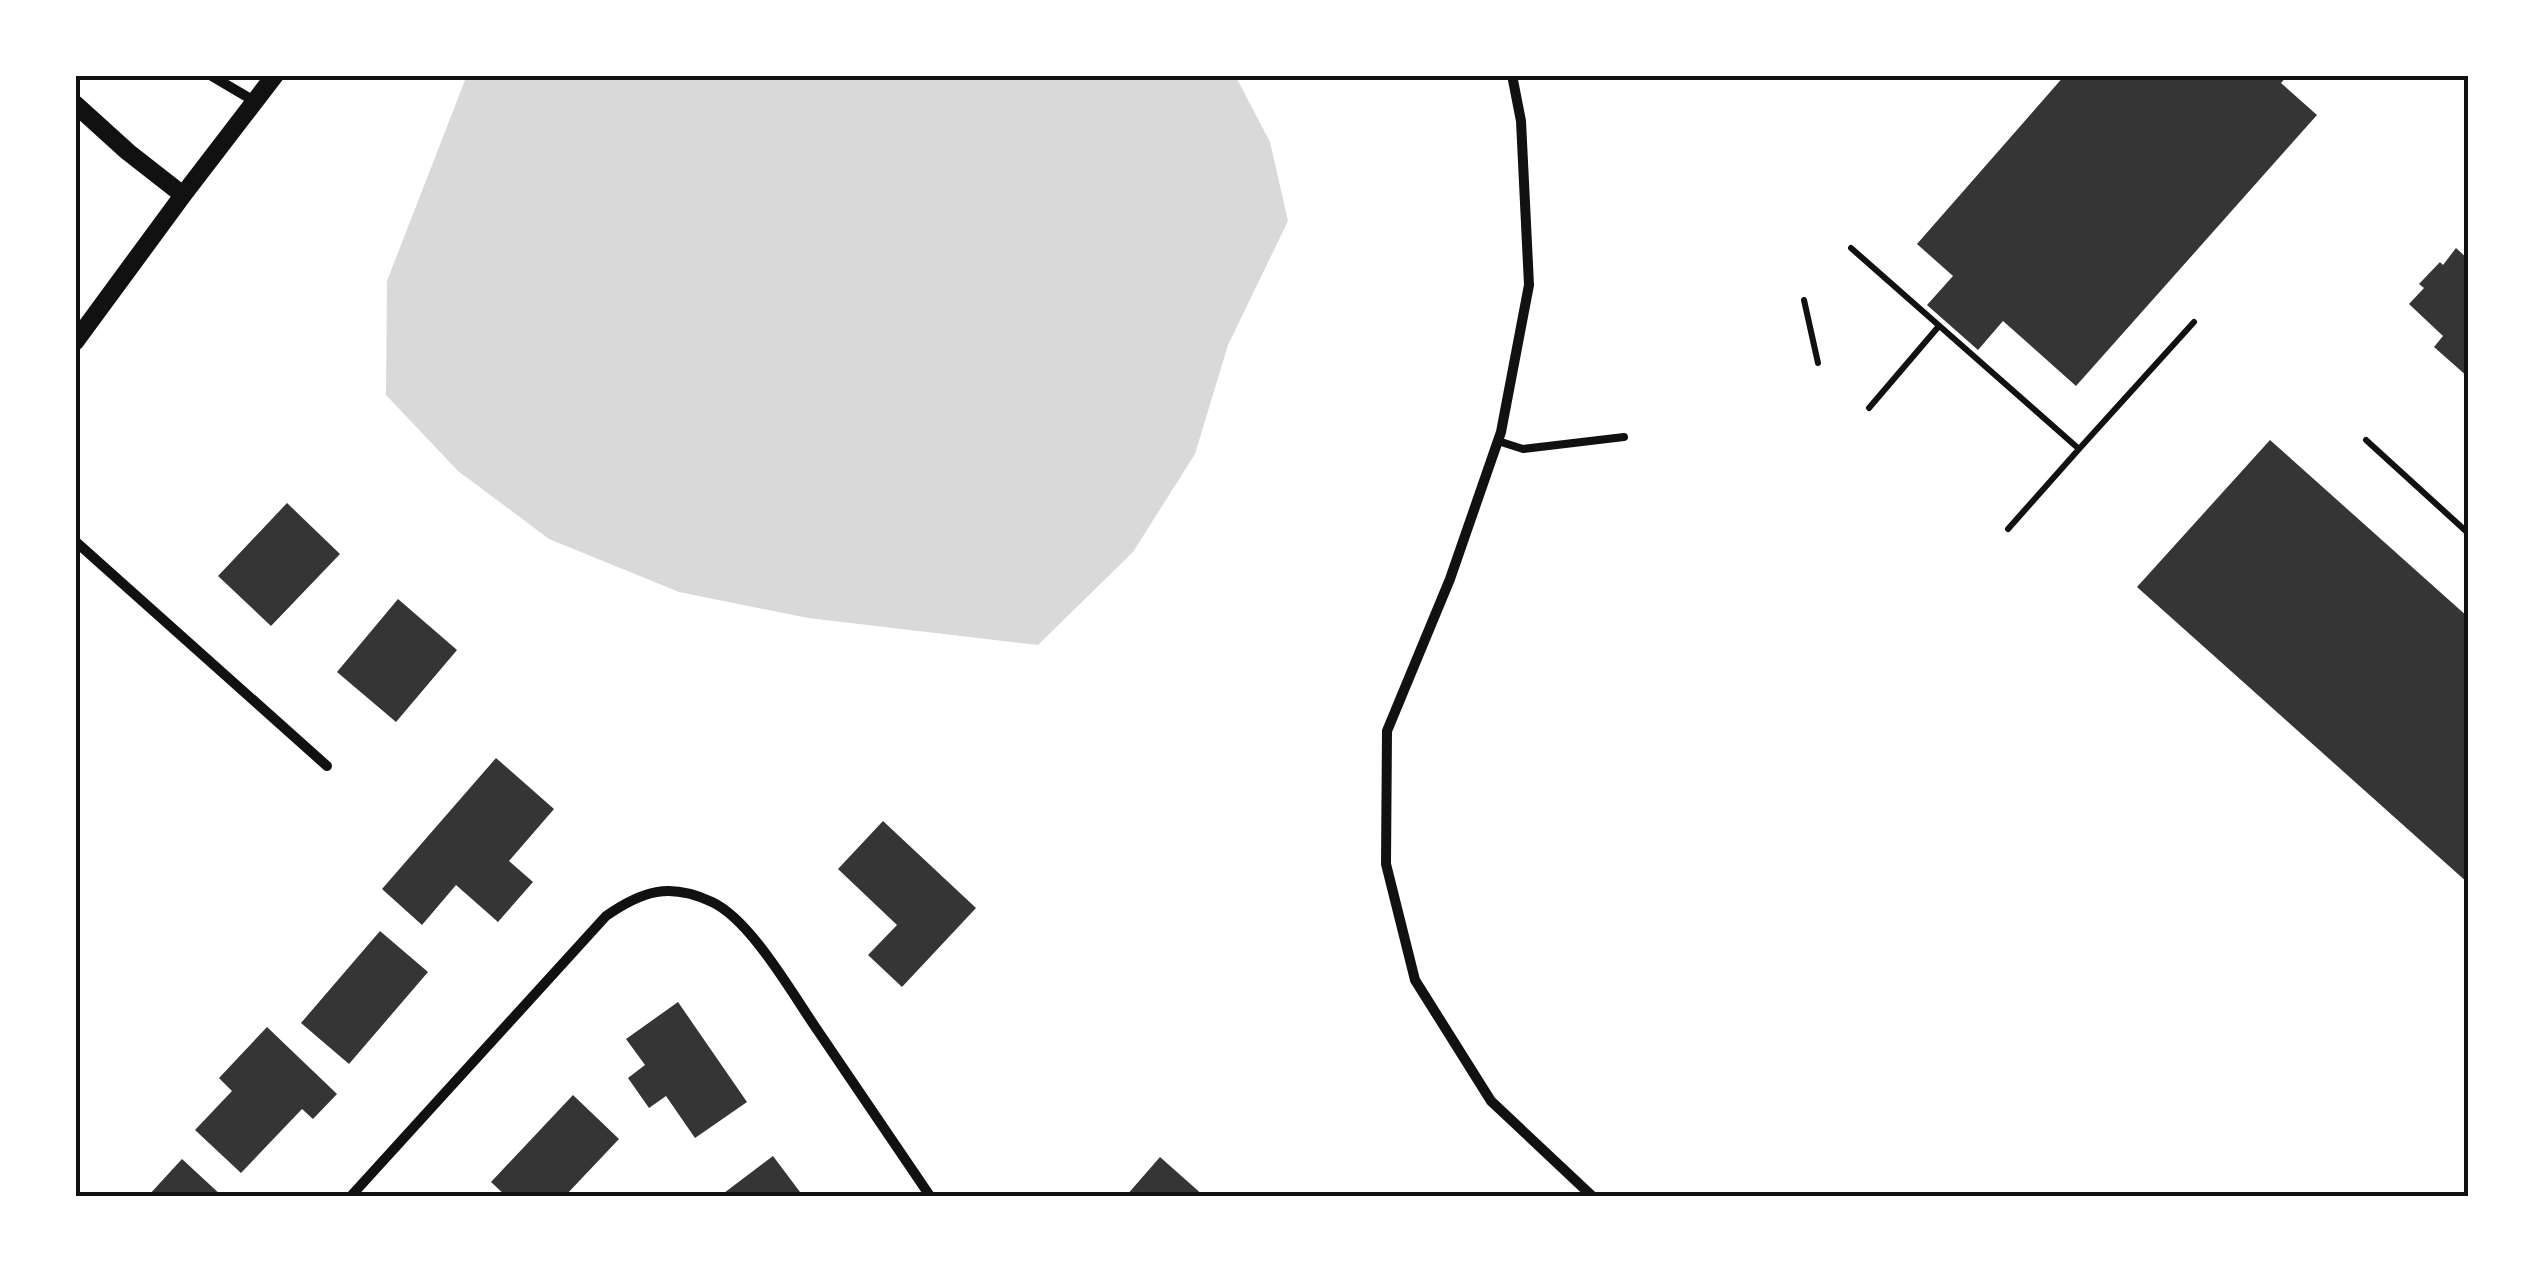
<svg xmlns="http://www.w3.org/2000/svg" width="2543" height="1271" viewBox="0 0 2543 1271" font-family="'Zilla Slab',serif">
<rect width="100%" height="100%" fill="#fff"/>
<path fill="#d9d9d9" d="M467,75H1235L1270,142L1288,221L1228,345L1195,454L1133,552L1038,645L808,618L679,592L549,539L458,471L386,395L387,281Z"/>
<path fill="#353535" d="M2065,75H2288L2281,83L2317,115L2076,386L2003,321L1978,350L1927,305L1953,276L1917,244Z
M2456,248L2468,259V377L2434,347L2443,336L2409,304L2424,288L2419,284L2440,262L2443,265Z
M2270,440L2468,617V883L2137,587Z
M287,503L340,554L271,626L218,576Z
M398,599L457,650L396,722L337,672Z
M496,758L554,809L509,861L533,882L498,922L456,885L422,925L382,889Z
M883,821L976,908L902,987L868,955L897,925L838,869Z
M380,931L428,972L349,1064L301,1023Z
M678,1002L747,1102L695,1138L666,1096L649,1108L628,1078L645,1065L626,1039Z
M267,1027L337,1094L313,1119L302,1109L241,1173L195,1130L232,1091L219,1078Z
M573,1095L619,1139L565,1196H506L491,1182Z
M773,1156L803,1196H726L724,1193Z
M1160,1157L1204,1196H1126Z
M182,1159L222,1196H148Z"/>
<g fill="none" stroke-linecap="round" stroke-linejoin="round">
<path stroke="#111" stroke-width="6" d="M1851,248L2079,449L2194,322
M1804,300L1818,363
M1869,408L1939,326
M2366,440L2468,533
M2008,529L2079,449"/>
<path stroke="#111" stroke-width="8" d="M1498,441L1523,449L1624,437"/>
<path stroke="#111" stroke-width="10" d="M210,75L254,101
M1512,75L1521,121L1529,285L1501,432L1450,579L1387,731L1386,864L1415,980L1491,1101L1592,1196
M75,541L327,766
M351,1196L606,916C642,891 669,882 712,902C751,920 793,995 818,1031C855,1086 893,1141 930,1196"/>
<path stroke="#111" stroke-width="18" d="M75,104L128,152L183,195
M75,342L183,195L275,75"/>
</g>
<rect width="2543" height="1271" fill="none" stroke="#ffffff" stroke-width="155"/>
<rect x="78" y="78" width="2388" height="1116" fill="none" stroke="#111" stroke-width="4"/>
</svg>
